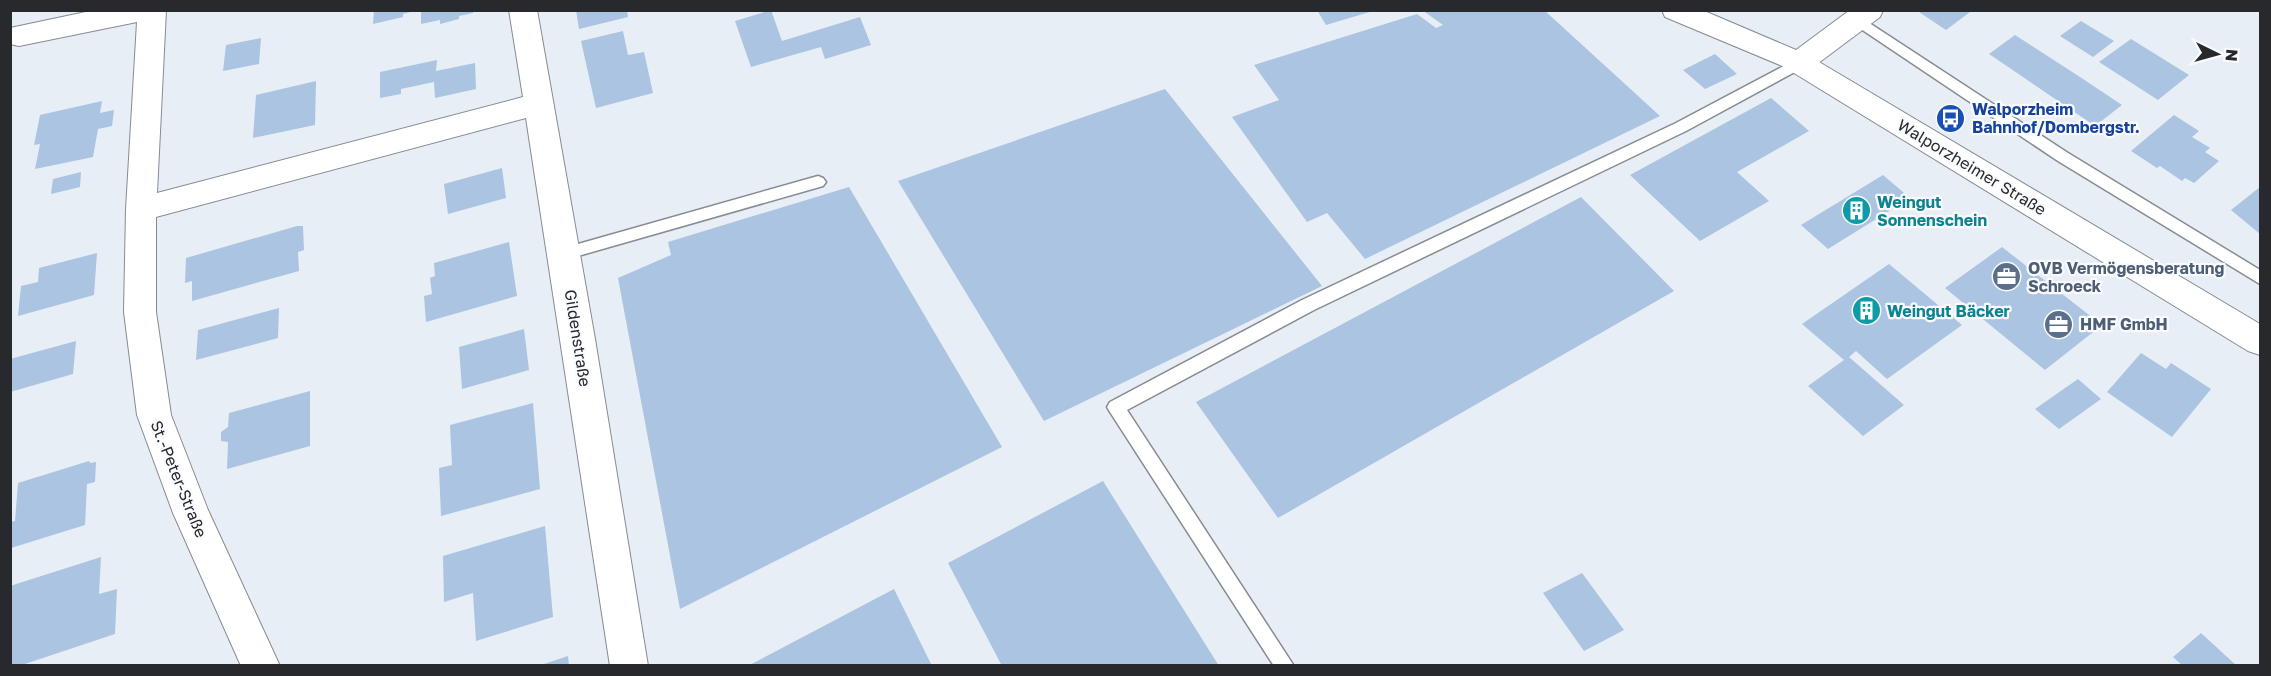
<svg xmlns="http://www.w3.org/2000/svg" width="2271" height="676" viewBox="0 0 2271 676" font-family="'Golos Text',sans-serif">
<rect width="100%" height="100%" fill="#e8eef5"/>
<path fill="#aac4e1" d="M374,10H414V11L403,14V17L373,24Z
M421,10H473V13L459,16V19L440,24V20L421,24Z
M576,10H627L628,17L579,29Z
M771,10L782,41L860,17L871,45L825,59L821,47L751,67L735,21Z
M1317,10H1373V11L1326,25Z
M1422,10H1544L1660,116L1365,259L1327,213L1307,222L1232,117L1279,100L1254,65L1417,14L1436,28L1443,25Z
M1916,10H1968L1970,12L1946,30Z
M2081,21L2114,41L2093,57L2060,36Z
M623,31L628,55L644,52L653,93L596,108L581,41Z
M2015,35L2080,77L2122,105L2095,126L1989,54Z
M261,38L259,64L223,71L226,45Z
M2131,39L2189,75L2158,100L2099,62Z
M1715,54L1737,74L1705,89L1683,70Z
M437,60L436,71L475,63L476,89L435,98L434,82L401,89V94L380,98V72Z
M316,81L315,125L253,138L256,95Z
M1165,89L1322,286L1044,421L898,181Z
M1771,98L1809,131L1737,172L1769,201L1700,241L1630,175Z
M102,101L100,113L114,110L112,126L98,129L93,157L35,169L40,144L34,145L40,115Z
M2174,115L2199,131L2192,137L2210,148L2205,152L2219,161L2194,183L2185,178L2182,181L2160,166L2157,168L2131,151Z
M502,168L506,198L448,214L444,184Z
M81,172L80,187L51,194L53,179Z
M1883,175L1910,198L1828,249L1801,225Z
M849,187L1002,447L680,609L618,278L671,255L668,242Z
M2260,187V234L2231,210Z
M1581,197L1674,291L1278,518L1196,402Z
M297,226H303L304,250L298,252L299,271L192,301V281L185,283L186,258Z
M509,242L517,296L426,322L424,296L432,294L430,278L435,276L434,263Z
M2002,247L2102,325L2045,370L1945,288Z
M97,253L94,295L18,316L21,286L38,282L39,268Z
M1889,264L1962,325L1887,379L1856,351L1849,357L1904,405L1863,436L1808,386L1844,360L1802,324Z
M279,308L278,338L196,360L198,330Z
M524,329L529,370L462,389L459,347Z
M76,341L73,374L10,392V359Z
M2141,353L2166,369L2171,363L2211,389L2172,437L2107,392Z
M2078,379L2101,399L2059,429L2035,409Z
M310,391V446L227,469L228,442L221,441V432L228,427L229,413Z
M533,403L540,489L441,516L439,468L452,465L450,425Z
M89,461L90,463L96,462L95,482L87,484L85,525L11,548L10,522L15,521L18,483Z
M1103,481L1219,666H1002L948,563Z
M545,526L553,617L476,641L473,593L444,602L443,556Z
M101,557L99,594L117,589L115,634L19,666H10V586Z
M1582,573L1624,630L1584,651L1543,593Z
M894,589L932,666H748Z
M2201,633L2237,666H2183L2173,657Z
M568,656L569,666H541V665Z"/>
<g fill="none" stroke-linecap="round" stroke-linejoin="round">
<defs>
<path id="service" d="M1857,15L2068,153L2260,270V284L2058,161L1852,23L1850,20Z
M1799,58L1804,59L1806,63L1804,67L1686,131L1314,310L1127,410L1294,666H1274L1110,412L1107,407L1110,402L1302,300L1676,123Z
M818,176L823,178L826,182L823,186L564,260L558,259L556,254L558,249L564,248Z"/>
<path id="minor" d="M95,10H166L157,193L523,97L509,10H537L595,339L648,666H610L526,118L156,217V312L171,415L208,510L280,666H241L173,513L137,415L124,312L126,209L137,22L19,46L10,44V28Z
M1662,10H1702L1796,50L1850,10H1883L1880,17L1809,70L1799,73L1665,17Z"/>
<path id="tertiary" d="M1799,53L1809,56L2260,324V355L2248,351L1789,70L1785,63L1789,56Z"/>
</defs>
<use href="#service" stroke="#868c92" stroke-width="3"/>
<use href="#minor" stroke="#868c92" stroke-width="2"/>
<use href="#tertiary" stroke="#868c92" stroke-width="2"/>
<use href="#service" fill="#fff" fill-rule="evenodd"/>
<use href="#minor" fill="#fff" fill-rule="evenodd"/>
<use href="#tertiary" fill="#fff" fill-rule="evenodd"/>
</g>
<defs>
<symbol id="bus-disc" viewBox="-11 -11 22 22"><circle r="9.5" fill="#1a4fb4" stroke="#f9fbfe"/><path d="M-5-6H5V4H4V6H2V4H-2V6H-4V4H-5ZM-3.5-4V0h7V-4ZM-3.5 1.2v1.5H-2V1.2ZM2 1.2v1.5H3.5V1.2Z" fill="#fff"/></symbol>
<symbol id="building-disc" viewBox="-11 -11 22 22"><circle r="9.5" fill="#0f9aa8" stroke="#f9fbfe"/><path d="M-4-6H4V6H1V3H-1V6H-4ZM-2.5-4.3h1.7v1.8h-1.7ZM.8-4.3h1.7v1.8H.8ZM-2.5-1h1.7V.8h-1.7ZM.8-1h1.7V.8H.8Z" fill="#fff"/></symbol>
<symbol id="office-disc" viewBox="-11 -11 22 22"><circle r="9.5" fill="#5c6f8a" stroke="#f9fbfe"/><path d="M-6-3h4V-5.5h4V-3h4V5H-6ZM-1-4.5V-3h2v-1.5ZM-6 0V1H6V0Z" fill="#fff"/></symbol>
</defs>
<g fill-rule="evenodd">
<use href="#bus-disc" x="1934" y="102" width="33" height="33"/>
<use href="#building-disc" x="1840" y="194" width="33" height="33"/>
<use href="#office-disc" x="1990" y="260" width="33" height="33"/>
<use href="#building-disc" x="1850" y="294" width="33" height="33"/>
<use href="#office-disc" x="2042" y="308" width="33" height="33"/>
</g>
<g text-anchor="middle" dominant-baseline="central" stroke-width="4.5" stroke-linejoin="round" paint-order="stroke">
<g font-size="16" font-weight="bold" fill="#164399" stroke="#f9fbfe" text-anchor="start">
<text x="1972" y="109">Walporzheim<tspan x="1972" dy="18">Bahnhof/Dombergstr.</tspan></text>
</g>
<g font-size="16" fill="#27292c" stroke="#f9fbfe">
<text transform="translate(1972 167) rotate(31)">Walporzheimer Straße</text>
<text transform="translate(578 338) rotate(81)">Gildenstraße</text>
<text transform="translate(179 479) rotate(68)">St.-Peter-Straße</text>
</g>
<g font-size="16" font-weight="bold" fill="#0d838f" stroke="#f9fbfe" text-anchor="start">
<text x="1877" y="202">Weingut<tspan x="1877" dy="18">Sonnenschein</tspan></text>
<text x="1887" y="311">Weingut Bäcker</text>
</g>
<g font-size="16" font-weight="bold" fill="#4e5e75" stroke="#f9fbfe" text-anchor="start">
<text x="2028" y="268">OVB Vermögensberatung<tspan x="2028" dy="18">Schroeck</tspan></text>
<text x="2080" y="324">HMF GmbH</text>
</g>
</g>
<rect width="2271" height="676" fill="none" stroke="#27292c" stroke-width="24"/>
<g transform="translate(2217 54) rotate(95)" stroke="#f9fbfe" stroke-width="4.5" paint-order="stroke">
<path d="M0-4.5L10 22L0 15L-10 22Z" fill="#27292c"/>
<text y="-9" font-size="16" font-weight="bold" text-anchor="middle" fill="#27292c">N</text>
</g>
</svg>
